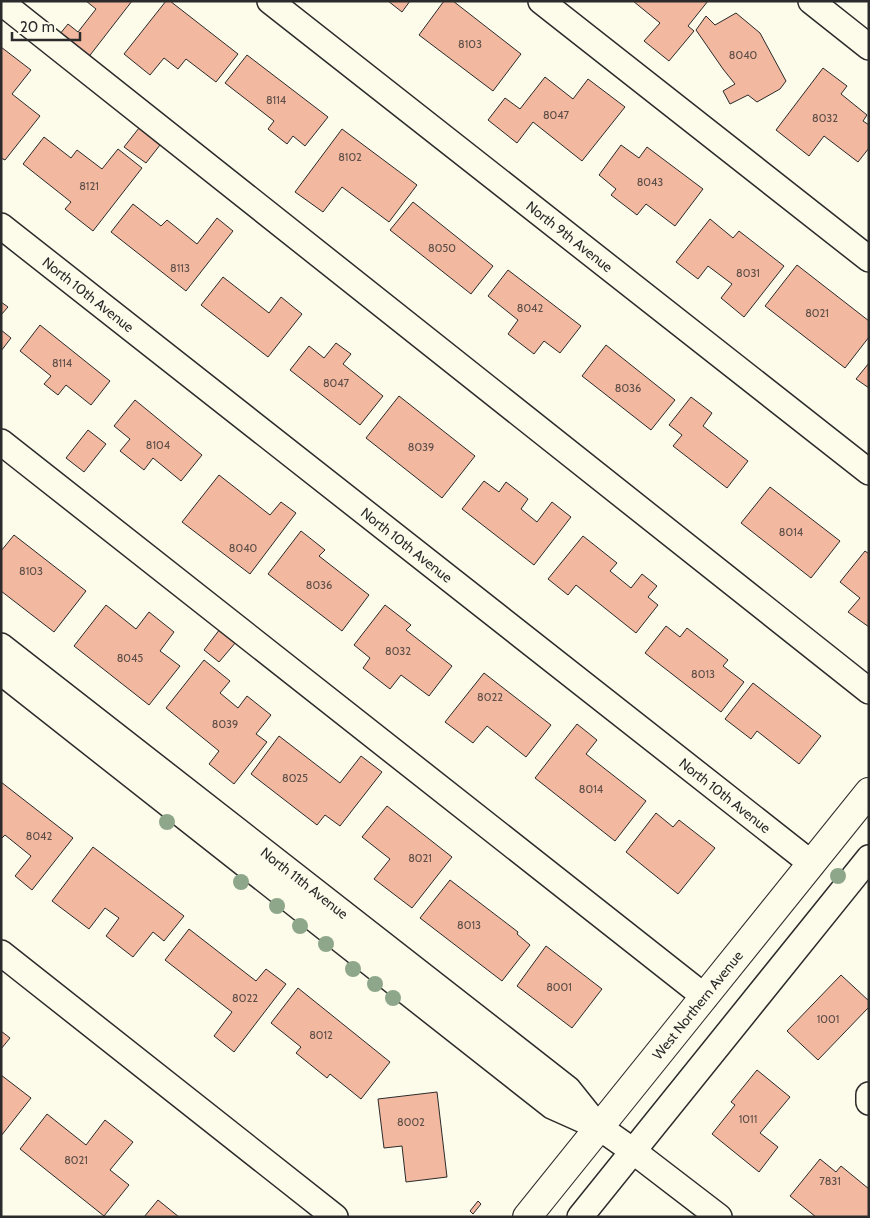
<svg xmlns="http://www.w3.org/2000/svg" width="870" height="1218" viewBox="0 0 870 1218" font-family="Cabin,sans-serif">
<rect width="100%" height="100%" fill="#fdfbea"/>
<path fill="#f2b8a0" stroke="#2b2b2b" d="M86,1H132L84,63L55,40L68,24L78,32L96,9Z
M166,1H170L238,54L216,82L186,59L178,69L164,58L150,75L124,54Z
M388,1H410L402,12Z
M444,1H453L521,54L493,91L419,35Z
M633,1H708L688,26L694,31L669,61L644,41L660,23Z
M736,13L760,33L786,81L780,89L757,102L748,95L730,104L723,91L735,84L723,69L696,30L706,16L715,25Z
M1,47L31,70L12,94L40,116L5,160L1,158Z
M247,55L328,117L305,146L293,136L287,144L268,129L274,121L225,83Z
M823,68L847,86L841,94L867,115L863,121L869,125V148L858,162L824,136L809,156L776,130Z
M545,77L573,99L588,79L625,107L582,161L533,122L517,143L488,120L505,98L520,109Z
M139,128L160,145L146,163L124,147Z
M342,129L417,185L389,222L342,187L323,212L295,192Z
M44,137L71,158L77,150L102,169L118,149L142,168L93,231L65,209L71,202L23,164Z
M621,145L639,158L647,147L703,189L675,226L646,204L637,215L611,195L616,189L599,175Z
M413,202L493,266L471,294L390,230Z
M133,204L161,226L167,220L197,244L217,218L233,231L186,291L111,232Z
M710,219L733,238L739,231L784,266L744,317L721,298L732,284L708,266L698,279L676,262Z
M797,265L869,321V337L845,368L765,306Z
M508,270L581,326L560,353L544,341L534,354L508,334L518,320L488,296Z
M223,277L269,313L281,297L302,314L268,357L201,305Z
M1,302L8,307L1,315Z
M40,325L110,381L91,405L66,385L58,395L44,384L51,376L20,351Z
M1,330L11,338L1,351Z
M336,343L351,354L343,364L383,396L360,425L290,370L309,346L324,358Z
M606,345L675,400L651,430L582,376Z
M869,363V388L856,379Z
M399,396L475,456L442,498L366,438Z
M691,397L712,413L703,426L748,461L727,488L673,446L682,435L669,425Z
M135,400L202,455L181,481L153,458L144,470L120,451L130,439L114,426Z
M88,430L106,444L84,472L66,458Z
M219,475L270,515L281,502L296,513L250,574L182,522Z
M484,481L499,492L506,482L528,499L521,509L537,522L552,502L571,517L534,565L462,509Z
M770,487L840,541L811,578L741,523Z
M301,531L325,550L319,556L369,595L342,631L268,574Z
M14,535L86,591L54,632L1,591V551Z
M583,536L617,563L610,571L631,588L642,574L657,586L648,597L658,605L636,633L576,585L568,595L548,579Z
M865,551L869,554V627L848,612L860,598L840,582Z
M106,605L136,629L149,612L174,632L160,651L180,666L149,705L74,646Z
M385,605L411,625L406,630L452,666L429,696L401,675L390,689L363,668L370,658L354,645Z
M666,626L680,637L687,628L728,660L723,666L744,682L721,712L645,653Z
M220,629L236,642L219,662L204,650Z
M204,660L230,681L220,693L238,708L247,696L271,715L256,734L267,742L234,784L209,764L219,751L166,708Z
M484,673L551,725L526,757L487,726L473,743L445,722Z
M753,683L821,736L799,764L757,731L751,739L725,719Z
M577,724L597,740L586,754L646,801L615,841L535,778Z
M279,736L340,783L361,756L382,772L340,826L325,815L317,825L251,774Z
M1,782L73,838L32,890L15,876L31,856L5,835L1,839Z
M387,806L452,857L412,908L374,879L390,859L362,837Z
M656,813L673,827L679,820L715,848L678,894L626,852Z
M93,847L184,916L164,941L153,932L133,957L106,936L119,918L105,908L89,929L52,901Z
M450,880L518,932L517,934L530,945L502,981L420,918Z
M189,929L256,981L266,969L286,984L234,1052L214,1036L232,1012L165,960Z
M546,946L602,989L572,1028L517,986Z
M841,975L869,1001V1007L818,1060L787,1031Z
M298,988L390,1062L361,1099L330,1074L327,1078L296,1053L301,1047L271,1023Z
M1,1031L10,1038L1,1049Z
M757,1070L790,1097L760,1133L778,1147L759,1172L712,1134L735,1105L731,1102Z
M1,1075L31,1098L1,1136Z
M437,1092L447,1177L406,1182L402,1146L384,1148L378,1099Z
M47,1114L86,1145L105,1120L133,1142L110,1170L129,1185L104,1216L20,1149Z
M820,1159L836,1172L841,1166L869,1189V1217H816L790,1196Z
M158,1200L179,1217H144Z
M478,1201L481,1204L473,1214L470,1211Z"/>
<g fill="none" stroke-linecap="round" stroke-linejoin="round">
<defs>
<g id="minor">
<path id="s1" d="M270,1L869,472"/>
<path d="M541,1L869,259"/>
<path d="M811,1L869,47"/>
<path d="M1,2L869,691"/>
<path id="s2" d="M1,226L812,864"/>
<path d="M1,442L705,997"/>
<path id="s3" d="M1,646L568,1089L596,1124"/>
<path d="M1,672L552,1106L599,1127L633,1151L719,1217"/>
<path d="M1,953L335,1217"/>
<path d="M869,1095V1102"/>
<path d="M580,1217L869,858"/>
</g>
<g id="major">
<path id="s4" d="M527,1217L869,792"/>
</g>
</defs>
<use href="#minor" stroke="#2b2b2b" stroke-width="28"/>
<use href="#major" stroke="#2b2b2b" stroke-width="30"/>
<use href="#minor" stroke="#fdfbea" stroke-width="25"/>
<use href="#major" stroke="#fdfbea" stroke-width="28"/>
</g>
<g fill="#8ea78a">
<circle cx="167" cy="822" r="8"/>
<circle cx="838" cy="876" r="8"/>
<circle cx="241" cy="882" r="8"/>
<circle cx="277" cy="906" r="8"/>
<circle cx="300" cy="926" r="8"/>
<circle cx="326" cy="944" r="8"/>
<circle cx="353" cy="969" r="8"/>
<circle cx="375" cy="984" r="8"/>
<circle cx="393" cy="998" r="8"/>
</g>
<g text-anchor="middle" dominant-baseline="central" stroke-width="4" stroke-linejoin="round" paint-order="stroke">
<g font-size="11" fill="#5d4e48">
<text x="470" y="44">8103</text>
<text x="743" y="55">8040</text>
<text x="276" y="100">8114</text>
<text x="556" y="115">8047</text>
<text x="825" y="118">8032</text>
<text x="350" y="157">8102</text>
<text x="650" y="182">8043</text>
<text x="89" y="186">8121</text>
<text x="442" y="248">8050</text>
<text x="180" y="268">8113</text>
<text x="748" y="273">8031</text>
<text x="530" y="308">8042</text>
<text x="817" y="313">8021</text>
<text x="62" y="363">8114</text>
<text x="336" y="383">8047</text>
<text x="628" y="388">8036</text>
<text x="158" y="445">8104</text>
<text x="421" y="447">8039</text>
<text x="791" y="532">8014</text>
<text x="243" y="548">8040</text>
<text x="31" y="571">8103</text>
<text x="319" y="585">8036</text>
<text x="398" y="651">8032</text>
<text x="130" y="658">8045</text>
<text x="703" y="674">8013</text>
<text x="490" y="697">8022</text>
<text x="225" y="724">8039</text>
<text x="295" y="778">8025</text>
<text x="591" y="789">8014</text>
<text x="39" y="836">8042</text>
<text x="420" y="858">8021</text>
<text x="469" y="925">8013</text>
<text x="559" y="987">8001</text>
<text x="245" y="998">8022</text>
<text x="828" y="1019">1001</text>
<text x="321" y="1035">8012</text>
<text x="748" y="1119">1011</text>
<text x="411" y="1122">8002</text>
<text x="76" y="1160">8021</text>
<text x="830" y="1181">7831</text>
</g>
<g font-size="14" fill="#2b2b2b" stroke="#fdfbea">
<text stroke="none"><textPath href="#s1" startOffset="381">North 9th Avenue</textPath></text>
<text stroke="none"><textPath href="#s2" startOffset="111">North 10th Avenue</textPath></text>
<text stroke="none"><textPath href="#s2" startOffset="516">North 10th Avenue</textPath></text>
<text stroke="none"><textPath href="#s2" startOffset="921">North 10th Avenue</textPath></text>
<text stroke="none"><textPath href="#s3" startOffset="385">North 11th Avenue</textPath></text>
<text stroke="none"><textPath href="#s4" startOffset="272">West Northern Avenue</textPath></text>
</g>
</g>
<rect width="870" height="1218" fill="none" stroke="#2b2b2b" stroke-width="5"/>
<path d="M12 32v8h68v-8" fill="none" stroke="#2b2b2b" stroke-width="2.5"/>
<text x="20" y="32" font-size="15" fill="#2b2b2b" stroke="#fdfbea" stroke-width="4" paint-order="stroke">20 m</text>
</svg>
